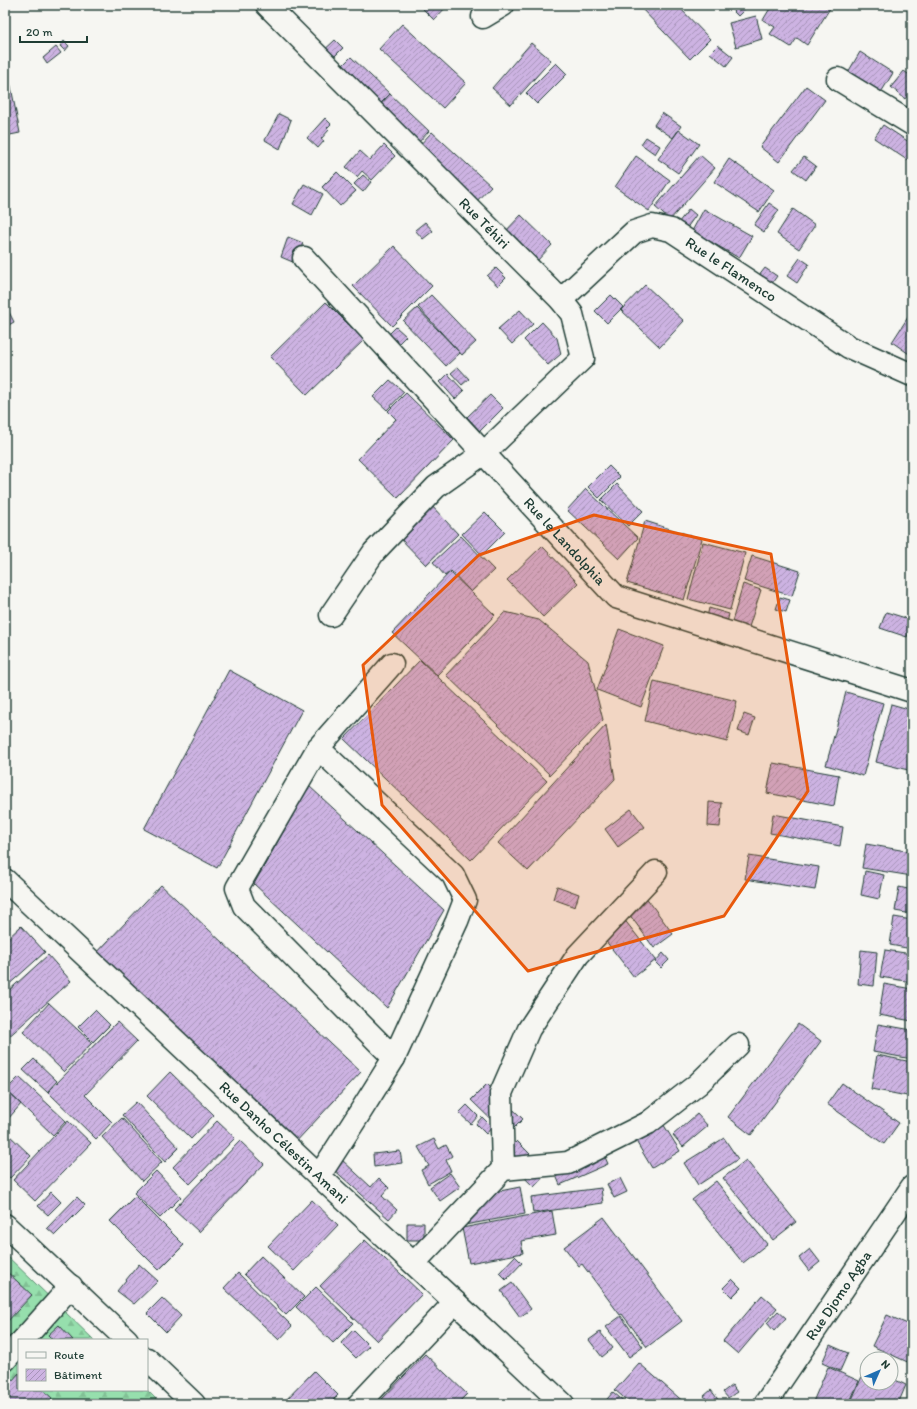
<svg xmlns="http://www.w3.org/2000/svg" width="917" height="1409" viewBox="0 0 917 1409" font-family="Itim,sans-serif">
<defs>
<pattern id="forest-firs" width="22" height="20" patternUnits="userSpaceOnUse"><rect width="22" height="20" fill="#96dfad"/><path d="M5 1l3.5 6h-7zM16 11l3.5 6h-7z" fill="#81c095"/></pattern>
<pattern id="building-hatch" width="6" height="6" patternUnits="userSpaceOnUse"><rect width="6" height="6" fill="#cdb3e2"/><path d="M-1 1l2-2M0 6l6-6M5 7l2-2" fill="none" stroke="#a693b8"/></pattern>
</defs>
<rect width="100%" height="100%" fill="#f6f6f2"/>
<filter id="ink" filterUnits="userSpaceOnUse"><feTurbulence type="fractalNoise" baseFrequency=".025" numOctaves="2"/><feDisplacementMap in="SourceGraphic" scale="8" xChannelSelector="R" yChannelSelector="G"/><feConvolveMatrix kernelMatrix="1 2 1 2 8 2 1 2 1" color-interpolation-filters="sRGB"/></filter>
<g filter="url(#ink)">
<path fill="url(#forest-firs)" stroke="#5a8e70" d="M5,1254L94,1340H19V1390H147L161,1404H5Z"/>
<path fill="url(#building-hatch)" stroke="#1f3d34" d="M419,5H448L434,20Z
M638,5H677L710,39L690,59Z
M727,5H749L738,16Z
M772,5H832L807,45L797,38L791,47L770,34L775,27L763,20Z
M756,16L762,39L736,47L729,23Z
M402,24L466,83L443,108L379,49Z
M335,40L343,48L328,63L320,54Z
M64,41L69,46L65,51L60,46Z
M531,43L551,60L511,105L492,88Z
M718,45L733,57L726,66L710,53Z
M56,47L61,53L47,64L43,58Z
M860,52L893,73L880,94L847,74Z
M5,56L20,133L5,136Z
M351,57L390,94L377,107L338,70Z
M556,63L567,74L537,104L526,93Z
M904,71L912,77V90L905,99L891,87Z
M806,86L825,100L779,162L760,147Z
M390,94L429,131L418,143L379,106Z
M662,113L681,126L673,138L654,125Z
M279,114L291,120L280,149L265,140Z
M325,118L331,124L327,128L329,130L321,139L324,141L318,148L307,138Z
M883,125L912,144V153L907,160L874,138Z
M679,130L699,144L678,173L658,159Z
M432,132L491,186L474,204L415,150Z
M646,137L660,146L655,154L641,144Z
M384,145L395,156L372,180L362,171L357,177L346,167L360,151L370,160Z
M700,155L715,168L670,220L655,207Z
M636,156L670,180L649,211L615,187Z
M804,157L816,166L806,180L793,170Z
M729,159L774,190L759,212L714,182Z
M337,172L356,191L340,206L322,187Z
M363,175L371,182L363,192L354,184Z
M304,184L323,194L312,215L293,204Z
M769,203L779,210L764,232L754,225Z
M689,209L696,215L683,233L675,227Z
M704,209L752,236L739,258L692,231Z
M793,209L815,225L799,249L777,234Z
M521,215L552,245L535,263L504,233Z
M425,222L433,231L423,239L415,230Z
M288,237L303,243L295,263L281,257Z
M394,246L432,286L392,326L353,286Z
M800,258L809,264L797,283L787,276Z
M496,268L506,278L498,286L487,276Z
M765,268L777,276L770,286L758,277Z
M645,285L684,321L660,347L621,310Z
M431,295L476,342L462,355L418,307Z
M611,295L623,307L607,323L595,311Z
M326,302L364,340L307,395L270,357Z
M5,304L14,322L5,327Z
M417,308L460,353L446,366L403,321Z
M520,310L533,324L512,344L498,329Z
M912,311V356L892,342Z
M542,322L557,338L561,354L548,365L524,340Z
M396,327L406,336L393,349L383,340Z
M458,367L469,379L462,385L451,373Z
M448,374L464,391L455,399L440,382Z
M390,380L404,392L387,410L373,397Z
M406,393L454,440L398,498L358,459L396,419L388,411Z
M490,395L503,408L480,431L467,417Z
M609,466L620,477L599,498L588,487Z
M617,484L643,511L628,526L601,500Z
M586,489L638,538L619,559L567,510Z
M431,505L458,534L426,565L398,536Z
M485,512L505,532L482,555L462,534Z
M645,521L702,539L684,600L627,583Z
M461,536L494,570L471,592L451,571L445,576L433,562Z
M703,542L745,553L730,610L688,599Z
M542,546L578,583L543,617L507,580Z
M752,556L800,571L792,596L744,581Z
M450,572L495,615L437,675L392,633Z
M743,584L761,590L748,630L731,625Z
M780,597L790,600L786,612L776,609Z
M709,608L729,614L727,623L707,617Z
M505,612L539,620L588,661L603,720L550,775L446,675Z
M886,612L912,620L907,637L880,628Z
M619,629L664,646L641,707L597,690Z
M420,660L547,781L471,860L344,739Z
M229,670L302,710L217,868L144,829Z
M654,681L737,701L727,742L645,721Z
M846,692L883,703L863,776L826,765Z
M891,704L912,710V771L876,762Z
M744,714L755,718L749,735L738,731Z
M606,725L615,779L528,871L498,843Z
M773,763L839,775L834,806L767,793Z
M309,786L444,910L387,1008L254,884Z
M709,802L722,803L720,827L708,826Z
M631,809L645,827L618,847L605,829Z
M773,814L843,827L840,846L770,833Z
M866,844L912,852V876L862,868Z
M749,856L819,867L815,890L745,879Z
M865,871L884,875L879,899L861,895Z
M161,885L361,1072L293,1145L92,958Z
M557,886L579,894L575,907L553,899Z
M899,887L912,890V914L895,911Z
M640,889L673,934L654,948L621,903Z
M616,909L656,960L634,977L594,926Z
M894,917L912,920V949L890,945Z
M5,923L10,927L5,932Z
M21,926L45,952L5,988V941Z
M861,950L877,952L874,986L858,984Z
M885,950L912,954V982L880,977Z
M663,953L669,960L661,968L655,962Z
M48,955L71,981L5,1040V994Z
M884,984L912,989V1021L879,1015Z
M49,1003L92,1043L64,1072L23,1032Z
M95,1010L110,1025L93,1042L78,1027Z
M117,1022L137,1041L85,1095L112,1122L96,1139L48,1092Z
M798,1024L821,1041L751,1135L728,1117Z
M878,1024L912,1030V1059L873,1052Z
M877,1055L912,1062V1097L871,1089Z
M34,1059L57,1081L47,1092L23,1070Z
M170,1072L214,1115L191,1139L147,1096Z
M19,1077L66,1121L53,1135L6,1090Z
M842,1083L899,1123L884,1144L827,1104Z
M487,1084L523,1119L507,1135L471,1100Z
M5,1089L21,1104L8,1119L5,1117Z
M912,1098V1113L909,1112Z
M136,1102L179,1148L165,1162L122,1115Z
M467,1105L478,1116L471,1124L459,1113Z
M652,1106L680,1151L652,1168L625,1123Z
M697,1114L708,1126L683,1147L673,1135Z
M482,1117L492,1127L486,1134L476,1124Z
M122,1118L162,1162L142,1181L102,1137Z
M68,1121L91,1143L35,1201L13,1180Z
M217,1121L235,1138L190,1184L173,1167Z
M7,1133L31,1156L10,1178L5,1174V1135Z
M724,1138L738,1159L698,1185L684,1163Z
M434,1139L439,1149L446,1145L452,1156L446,1160L451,1171L428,1184L421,1170L429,1166L418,1147Z
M240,1141L264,1164L199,1232L174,1209Z
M517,1141L548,1172L534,1187L502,1156Z
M600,1145L608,1164L560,1185L552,1166Z
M400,1151L402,1163L374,1167L373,1154Z
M341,1159L371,1187L379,1178L389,1188L382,1196L397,1210L389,1219L332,1168Z
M746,1160L796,1222L773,1240L723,1178Z
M156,1171L181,1197L160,1218L134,1193Z
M450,1173L460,1187L440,1201L430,1187Z
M620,1178L627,1192L614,1198L607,1184Z
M716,1181L767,1244L743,1263L692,1200Z
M520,1187L525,1214L465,1225L460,1199Z
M601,1188L603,1203L533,1213L531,1197Z
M51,1192L61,1202L48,1215L38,1206Z
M135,1196L184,1245L159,1270L110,1221Z
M77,1197L85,1205L55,1235L47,1228Z
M312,1200L338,1225L294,1271L268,1246Z
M552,1211L556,1235L521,1241L523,1253L469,1263L462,1228Z
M604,1217L682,1321L647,1347L622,1314L620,1315L582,1264L579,1266L564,1247Z
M407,1223H424V1240H407Z
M365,1240L422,1294L377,1341L320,1286Z
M810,1249L820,1262L809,1271L799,1258Z
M261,1256L304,1297L286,1315L244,1274Z
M515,1256L522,1263L506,1280L499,1273Z
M139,1264L158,1281L134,1304L117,1291Z
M5,1270L32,1295L5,1324Z
M238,1273L292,1326L279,1340L224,1288Z
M732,1279L741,1288L732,1297L723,1288Z
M512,1283L531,1309L520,1317L501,1291Z
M316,1287L353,1323L333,1343L296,1307Z
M762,1295L777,1308L738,1354L723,1341Z
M162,1298L181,1316L166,1332L147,1313Z
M778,1311L786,1318L774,1331L767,1323Z
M887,1315L912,1326V1364L872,1346Z
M621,1316L643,1347L629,1357L606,1327Z
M59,1325L73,1340H53L48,1335Z
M353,1330L369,1346L356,1358L341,1343Z
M600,1332L613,1348L602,1357L589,1340Z
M830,1345L848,1353L840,1371L822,1363Z
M425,1354L467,1394L457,1404H386L382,1399Z
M639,1363L686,1404H631L615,1390Z
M828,1367L859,1381L849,1404H812Z
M866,1367L867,1383H891V1378L906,1385L898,1404H850Z
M314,1371L338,1395L329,1404H282Z
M19,1373V1390H43L52,1398L47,1404H12L5,1398V1389Z
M732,1385L737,1392L728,1398L723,1392Z
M711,1390L719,1401L715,1404H710L704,1396Z
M613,1392L627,1404H603Z"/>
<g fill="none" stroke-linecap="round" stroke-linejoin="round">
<defs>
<g id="minor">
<path id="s1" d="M267,5L561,300L572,314L583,358L484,453L436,487L374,552L331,615"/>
<path d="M483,17L503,5"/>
<path d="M838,79L912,124"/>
<path id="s2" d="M304,258L616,597L912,691"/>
<path id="s3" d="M561,300L634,232L652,226L671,230L849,347L912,375"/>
<path d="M318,748L237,888L244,906L394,1058"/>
<path id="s4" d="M5,880L319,1176L455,1302L563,1404"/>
<path d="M503,1169L501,1093L529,1029L578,955L656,872"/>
<path d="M319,1176L359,1114L394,1058L457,921L465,900L453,875L318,748L392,664"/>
<path d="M5,1225L127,1340"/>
<path d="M414,1263L503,1169L568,1163L648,1123L698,1084L738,1045"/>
<path d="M23,1340L71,1286"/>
<path d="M147,1359L194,1404"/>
<path d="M5,1360L19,1344"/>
<path d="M359,1404L455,1302"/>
<path id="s5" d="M765,1404L912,1187"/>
</g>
</defs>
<use href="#minor" stroke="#1f3d34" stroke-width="25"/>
<use href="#minor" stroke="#f6f6f2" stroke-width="22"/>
</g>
</g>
<path fill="#e8590c" fill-opacity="0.2" stroke="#e8590c" stroke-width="3" stroke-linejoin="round" d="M594,515L771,554L808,791L724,916L528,971L382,805L363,665L479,555Z"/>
<g text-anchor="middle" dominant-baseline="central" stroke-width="3" stroke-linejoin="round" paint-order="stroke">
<g font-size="15" fill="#1f3d34" stroke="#f6f6f2">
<text stroke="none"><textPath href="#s1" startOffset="308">Rue Téhiri</textPath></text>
<text stroke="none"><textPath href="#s3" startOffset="210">Rue le Flamenco</textPath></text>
<text stroke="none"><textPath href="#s2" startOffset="385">Rue le Landolphia</textPath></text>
<text stroke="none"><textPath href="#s4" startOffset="383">Rue Danho Célestin Amani</textPath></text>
<text stroke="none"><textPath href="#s5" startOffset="131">Rue Djomo Agba</textPath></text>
</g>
</g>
<rect width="917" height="1409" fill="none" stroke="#f6f6f2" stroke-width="20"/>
<rect x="10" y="10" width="897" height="1389" fill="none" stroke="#1f3d34" stroke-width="1.5" filter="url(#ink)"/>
<rect x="18" y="1339" width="130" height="52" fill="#f6f6f2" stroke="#a0aca6"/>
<rect x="26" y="1352" width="20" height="6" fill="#f6f6f2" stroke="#a0aca6"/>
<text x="54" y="1359" font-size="12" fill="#1f3d34">Route</text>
<rect x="26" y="1369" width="20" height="12" fill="url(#building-hatch)" stroke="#a0aca6"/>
<text x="54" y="1379" font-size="12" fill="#1f3d34">Bâtiment</text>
<g transform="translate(879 1371) rotate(45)"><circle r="19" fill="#f6f6f2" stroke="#a0aca6"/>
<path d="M0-3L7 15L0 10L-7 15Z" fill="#1f6fb2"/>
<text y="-6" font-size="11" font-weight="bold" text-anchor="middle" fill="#1f3d34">N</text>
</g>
<path d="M20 36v6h67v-6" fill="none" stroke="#1f3d34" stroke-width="2"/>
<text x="26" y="36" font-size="12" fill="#1f3d34" stroke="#f6f6f2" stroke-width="3" paint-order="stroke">20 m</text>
</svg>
